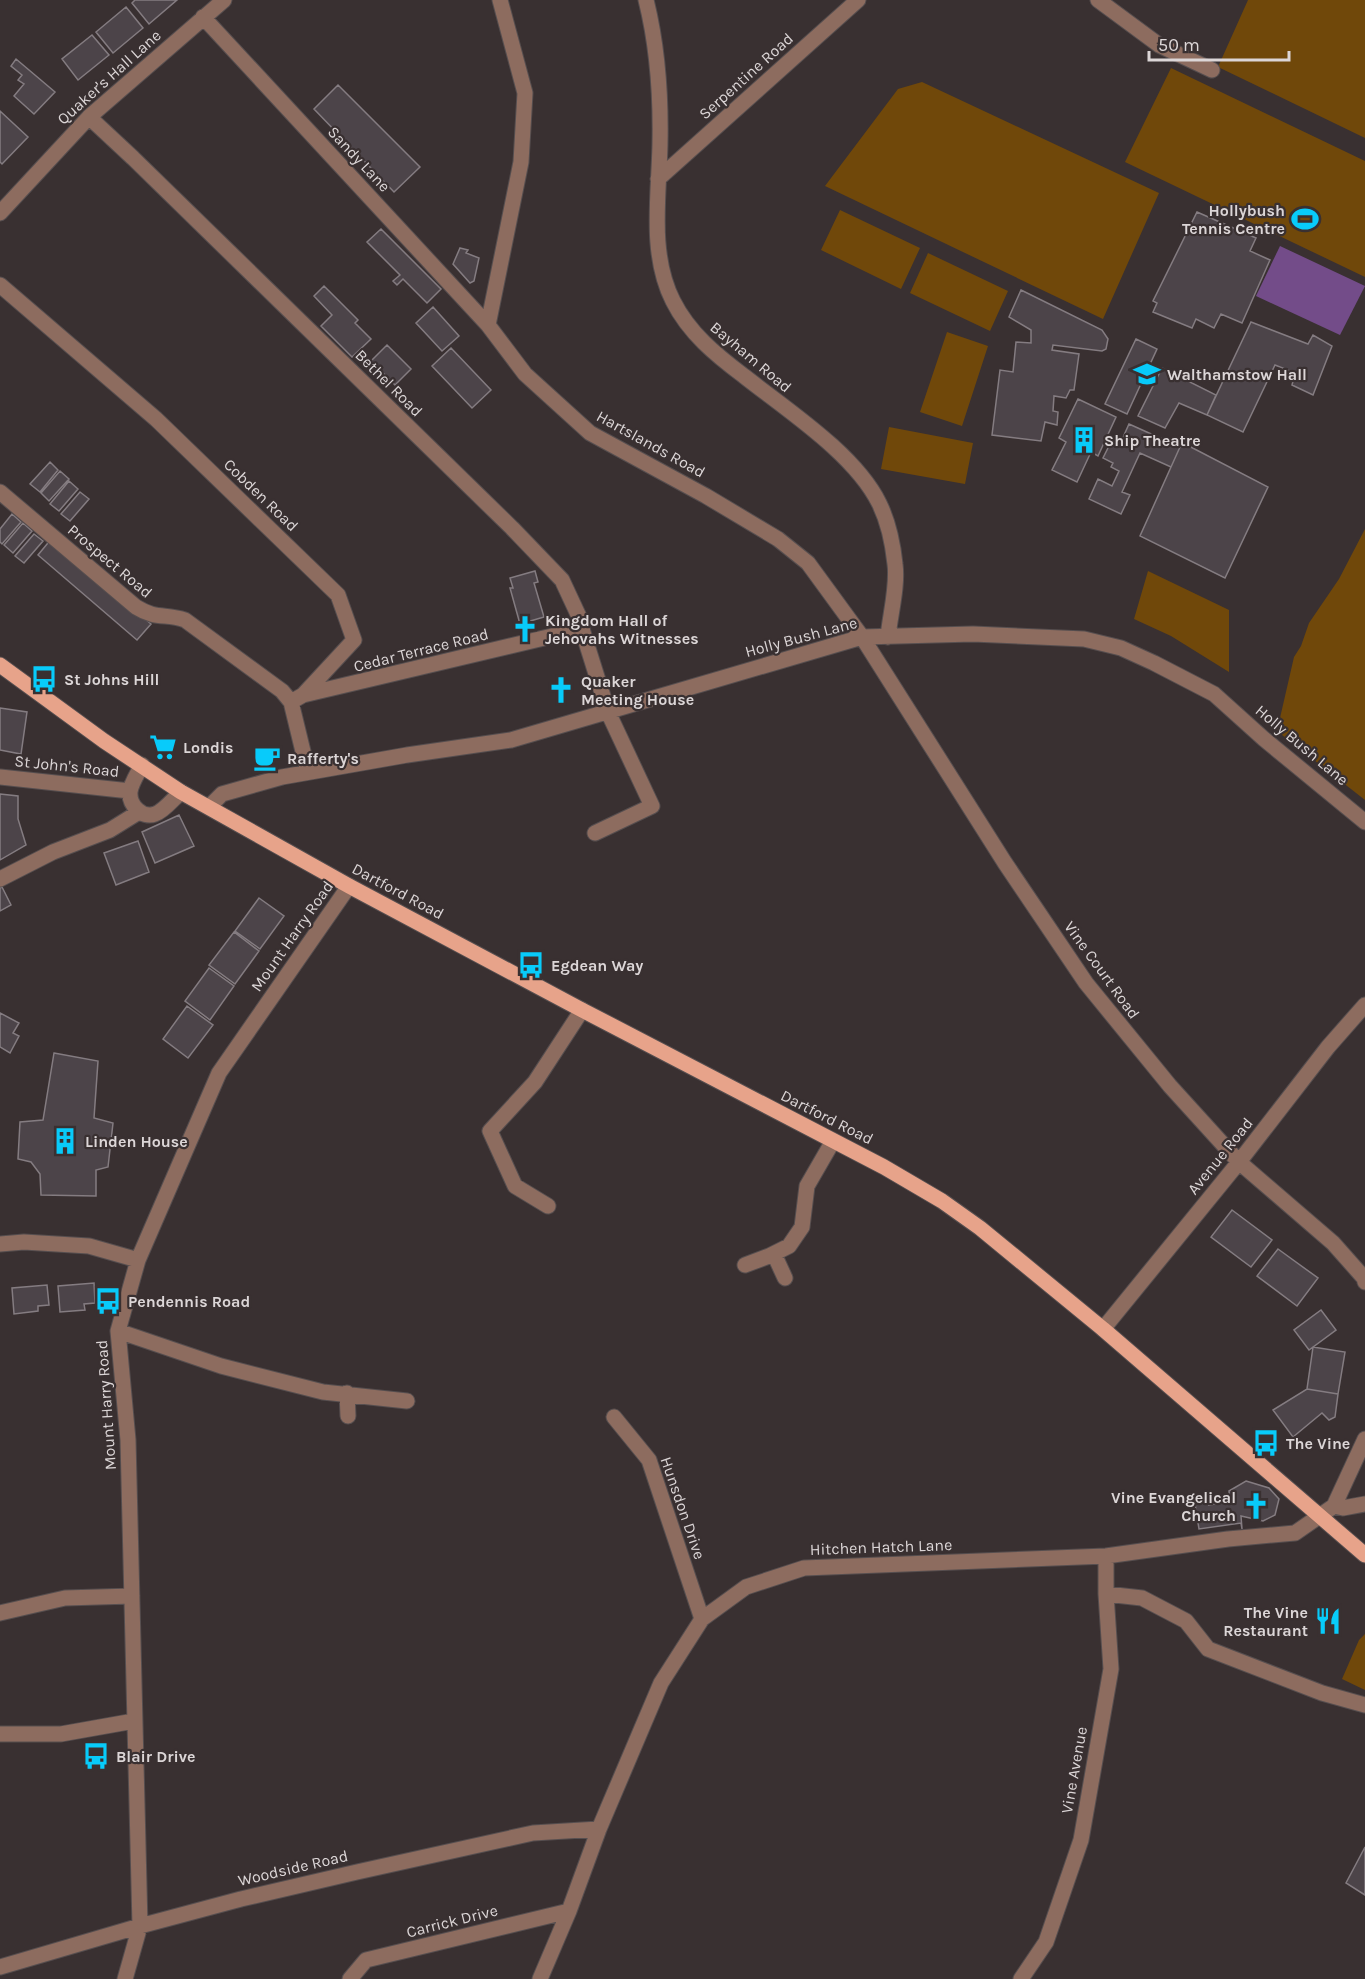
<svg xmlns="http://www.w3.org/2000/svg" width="1365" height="1979" viewBox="0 0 1365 1979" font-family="Karla,sans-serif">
<rect width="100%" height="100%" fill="#393031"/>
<path fill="#70480a" d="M1248,0H1365V138L1218,67Z
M1171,68L1365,161V277L1125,162Z
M922,82L1159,193L1103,319L825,186L898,89Z
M840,210L920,248L901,289L821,250Z
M928,253L1008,291L990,331L910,293Z
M947,332L988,346L962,426L920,412Z
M889,427L973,443L965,484L881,469Z
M1365,529V800L1277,731L1294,657L1301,646L1309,623L1339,579Z
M1148,571L1229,610V672L1171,636L1134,619Z
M1365,1634V1690L1342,1679L1359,1640Z"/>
<path fill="#734c89" d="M1280,246L1365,286L1340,335L1256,296Z"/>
<path fill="#4c4449" stroke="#847c81" stroke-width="1.5" d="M135,0H177L149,24L132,3Z
M126,7L143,28L113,53L96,32Z
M92,35L109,55L78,80L62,59Z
M16,59L55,92L34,114L14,96L24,84L18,80L22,75L11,66Z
M338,85L420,167L394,192L314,109Z
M0,111L28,137L2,164L0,162Z
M1197,212L1256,238L1250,251L1270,260L1242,323L1221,314L1214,328L1196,319L1192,328L1153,312L1157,303L1153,301Z
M381,229L441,289L427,303L403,279L397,285L393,281L400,275L367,242Z
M460,248L468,250L466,253L479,258L474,281L470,283L453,264Z
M324,286L358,320L355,323L371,339L352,357L321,326L332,315L314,296Z
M1021,290L1102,330L1108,339L1106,349L1102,351L1053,345L1052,350L1079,354L1074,390H1070L1066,398L1054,396L1053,411L1058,412L1057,425L1045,422L1041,441L992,435L1000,370L1013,372L1016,342L1031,343V330L1009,317Z
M433,307L459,336L442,351L416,323Z
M1251,322L1308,344L1313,335L1332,346L1313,395L1292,385L1295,373L1275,365L1243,432L1207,415Z
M1136,339L1157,349L1127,414L1105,404Z
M387,345L411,369L395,385L371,361Z
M451,348L491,390L472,408L432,366Z
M1162,368L1216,395L1207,415L1179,403L1165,428L1138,416Z
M1078,399L1116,417L1098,456L1091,452L1077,482L1052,470L1066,442L1059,438Z
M1129,424L1180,447L1171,467L1140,453L1122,492L1130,495L1121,514L1089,499L1098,479L1112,486L1119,471L1111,467L1113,463L1103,458L1112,440L1120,444Z
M1185,444L1268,487L1225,578L1140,536L1180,447Z
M50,462L58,470L40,492L30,484Z
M60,471L69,479L49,501L41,493Z
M69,481L78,489L59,511L50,504Z
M80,492L89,499L70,521L61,514Z
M12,514L21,522L2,544L0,542V529Z
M23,523L32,531L13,553L4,545Z
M34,534L43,541L24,563L15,556Z
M52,538L151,624L137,640L38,555Z
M535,571L538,582L534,583L544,617L520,624L510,588H513L510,578Z
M0,708L27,712L21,754L0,750Z
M0,794L18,796V819L26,845L0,860Z
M179,815L194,846L155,863L142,832Z
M138,841L149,872L116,885L104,853Z
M2,887L11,905L0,911V888Z
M259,898L284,916L260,949L235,931Z
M234,932L259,951L235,984L209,965Z
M209,968L234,986L210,1020L185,1001Z
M187,1006L213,1025L188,1058L163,1039Z
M0,1013L19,1023L13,1033L19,1036L10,1053L0,1047Z
M54,1053L98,1061L94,1118L113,1123L108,1167L96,1170V1196L41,1195L40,1174L31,1162L18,1159L20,1122L43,1120Z
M1232,1210L1272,1240L1251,1267L1211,1237Z
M1278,1249L1318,1278L1297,1306L1257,1276Z
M94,1283L95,1303L84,1304L85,1310L60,1312L58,1286Z
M47,1285L49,1305L38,1306V1311L14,1314L12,1288Z
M1321,1310L1336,1330L1309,1350L1294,1330Z
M1313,1347L1345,1352L1338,1394L1307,1389Z
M1307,1389L1338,1394L1335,1417L1329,1420L1322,1413L1293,1437L1273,1410Z
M1246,1481L1269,1488L1279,1499L1275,1515L1263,1521L1241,1516L1242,1529L1241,1523L1199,1529L1194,1497L1207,1494L1209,1505L1230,1501L1229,1491Z
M1365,1847V1895L1346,1883Z"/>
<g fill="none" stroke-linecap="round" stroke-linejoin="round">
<defs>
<path id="minor" d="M500,0L525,93L521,162L488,325L525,374L590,433L706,496L778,539L808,563L862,637L1005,863L1086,983L1170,1086L1239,1162L1333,1243L1364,1278L1365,1282
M646,0C658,48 661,95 660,144C659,196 649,254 673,301C689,333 716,355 744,376C787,410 855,454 879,503C888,521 893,545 895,564C898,586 890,615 888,637
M1098,0L1159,45L1212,70
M203,17L488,325
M89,117L133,158L512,528L562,580L582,623V629L608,712L652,806L595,833
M658,179L858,0
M0,213L89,117L224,0
M0,285L156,419L338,595L354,640L303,695L291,702L308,772
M0,492L136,607C157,620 165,613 185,620L282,691L291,702
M303,695L582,629
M142,765C138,773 131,783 130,792C129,805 142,819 155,814C164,811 174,798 181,792
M0,777L130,791
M209,807L222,794L282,777L407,755L511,740L862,637L973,634L1084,639L1121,648L1154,663L1214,694L1264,739L1365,822
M0,879L53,852L110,830L139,812
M548,1206L515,1186L490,1131L535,1082L582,1010
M0,1244L24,1242L89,1246L138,1260
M774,1254L785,1278
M745,1265L769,1256L789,1246L802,1227L807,1186L833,1141
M1103,1329L1239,1162L1328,1047L1365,1005
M118,1331L221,1366L323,1392L407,1401
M347,1393L348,1416
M614,1417L649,1460L702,1619
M1334,1506L1343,1508L1365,1504
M1106,1594L1142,1598L1186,1621L1208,1649L1322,1693L1365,1705
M0,1613L65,1598L132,1596
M0,1734H61L134,1721
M0,1967L140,1926L241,1899L357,1872L533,1833L599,1829
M125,1979L140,1926L128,1440L118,1331L138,1260L219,1073L349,886
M350,1979L366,1960L569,1911
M540,1979L569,1911L599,1829L661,1683L702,1619L746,1587L804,1568L1106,1556L1228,1539L1295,1533L1334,1506L1365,1439
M1021,1979L1046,1942L1081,1840L1111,1669L1106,1594V1556"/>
<path id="major" d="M0,665L104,741L181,792L349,886L582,1010L884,1167L942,1201L980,1228L1103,1329L1365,1555"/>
</defs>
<use href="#minor" stroke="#564e4f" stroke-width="17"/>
<use href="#major" stroke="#564e4f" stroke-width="17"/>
<use href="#minor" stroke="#8d6c5f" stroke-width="15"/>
<use href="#major" stroke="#e7a38a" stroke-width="15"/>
</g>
<defs>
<symbol id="stadium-bare" viewBox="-9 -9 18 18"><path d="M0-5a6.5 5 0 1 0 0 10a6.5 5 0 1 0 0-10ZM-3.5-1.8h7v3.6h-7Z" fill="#08cbfa" stroke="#393031" stroke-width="2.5" paint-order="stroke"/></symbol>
<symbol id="school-bare" viewBox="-9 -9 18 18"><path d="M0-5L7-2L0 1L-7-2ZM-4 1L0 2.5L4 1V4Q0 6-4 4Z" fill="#08cbfa" stroke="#393031" stroke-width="2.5" paint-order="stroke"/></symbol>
<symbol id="building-bare" viewBox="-9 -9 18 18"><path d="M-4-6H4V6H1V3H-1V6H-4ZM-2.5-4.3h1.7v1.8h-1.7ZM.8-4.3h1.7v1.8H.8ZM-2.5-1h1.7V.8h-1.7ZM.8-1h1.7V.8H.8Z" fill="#08cbfa" stroke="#393031" stroke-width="2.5" paint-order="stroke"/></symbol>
<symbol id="church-bare" viewBox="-9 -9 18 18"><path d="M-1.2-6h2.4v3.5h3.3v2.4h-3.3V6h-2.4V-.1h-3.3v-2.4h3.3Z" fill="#08cbfa" stroke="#393031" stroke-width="2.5" paint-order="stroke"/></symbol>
<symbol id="bus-bare" viewBox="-9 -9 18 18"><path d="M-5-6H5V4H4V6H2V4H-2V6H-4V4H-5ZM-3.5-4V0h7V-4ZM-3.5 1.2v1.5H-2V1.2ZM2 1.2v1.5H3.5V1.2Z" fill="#08cbfa" stroke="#393031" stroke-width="2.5" paint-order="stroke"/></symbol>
<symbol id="supermarket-bare" viewBox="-9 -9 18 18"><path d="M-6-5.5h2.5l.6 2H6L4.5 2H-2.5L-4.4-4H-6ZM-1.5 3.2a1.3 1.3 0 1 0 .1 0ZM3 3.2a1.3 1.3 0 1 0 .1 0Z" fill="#08cbfa" stroke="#393031" stroke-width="2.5" paint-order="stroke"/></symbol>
<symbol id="cafe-bare" viewBox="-9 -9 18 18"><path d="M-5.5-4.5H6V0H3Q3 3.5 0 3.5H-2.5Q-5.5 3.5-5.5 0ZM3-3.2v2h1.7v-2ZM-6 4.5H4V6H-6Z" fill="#08cbfa" stroke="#393031" stroke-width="2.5" paint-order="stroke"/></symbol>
<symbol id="restaurant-bare" viewBox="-9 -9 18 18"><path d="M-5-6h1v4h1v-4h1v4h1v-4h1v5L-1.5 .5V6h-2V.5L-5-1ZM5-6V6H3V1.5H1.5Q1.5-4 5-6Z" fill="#08cbfa" stroke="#393031" stroke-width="2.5" paint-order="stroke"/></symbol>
</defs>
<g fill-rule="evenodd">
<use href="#stadium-bare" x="1286" y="200" width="38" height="38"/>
<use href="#school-bare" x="1128" y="355" width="38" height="38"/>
<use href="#building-bare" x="1065" y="421" width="38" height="38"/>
<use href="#church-bare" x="506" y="610" width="38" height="38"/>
<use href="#bus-bare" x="25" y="660" width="38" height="38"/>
<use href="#church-bare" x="542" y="671" width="38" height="38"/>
<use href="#supermarket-bare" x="144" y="728" width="38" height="38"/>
<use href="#cafe-bare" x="248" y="739" width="38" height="38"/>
<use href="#bus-bare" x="512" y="946" width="38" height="38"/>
<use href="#building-bare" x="46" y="1122" width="38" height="38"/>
<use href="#bus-bare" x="89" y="1282" width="38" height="38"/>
<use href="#bus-bare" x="1247" y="1424" width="38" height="38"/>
<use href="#church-bare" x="1237" y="1487" width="38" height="38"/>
<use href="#restaurant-bare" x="1309" y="1602" width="38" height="38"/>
<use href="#bus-bare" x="77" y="1737" width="38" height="38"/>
</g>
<g text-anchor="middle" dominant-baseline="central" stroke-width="4.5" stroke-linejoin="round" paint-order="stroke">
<g font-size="16" fill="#dcd6d7" stroke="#393031">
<text transform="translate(746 76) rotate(-42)">Serpentine Road</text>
<text transform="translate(109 77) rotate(-42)">Quaker's Hall Lane</text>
<text transform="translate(359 159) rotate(47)">Sandy Lane</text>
<text transform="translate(751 357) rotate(40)">Bayham Road</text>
<text transform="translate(389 383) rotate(45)">Bethel Road</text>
<text transform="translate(651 444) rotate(29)">Hartslands Road</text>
<text transform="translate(261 495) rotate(44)">Cobden Road</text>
<text transform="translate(110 561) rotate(40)">Prospect Road</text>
<text transform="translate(801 637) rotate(-15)">Holly Bush Lane</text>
<text transform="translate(421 650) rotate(-14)">Cedar Terrace Road</text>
<text transform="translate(1302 745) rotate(40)">Holly Bush Lane</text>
<text transform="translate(67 766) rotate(6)">St John's Road</text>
<text transform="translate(398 891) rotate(28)">Dartford Road</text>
<text transform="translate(292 936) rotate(-55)">Mount Harry Road</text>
<text transform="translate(1102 970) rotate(54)">Vine Court Road</text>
<text transform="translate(827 1117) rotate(27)">Dartford Road</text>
<text transform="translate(1220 1156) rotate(-51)">Avenue Road</text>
<text transform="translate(106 1405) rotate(-94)">Mount Harry Road</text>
<text transform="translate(683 1508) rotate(71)">Hunsdon Drive</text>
<text transform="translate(881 1547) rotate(-2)">Hitchen Hatch Lane</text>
<text transform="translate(1074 1770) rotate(-80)">Vine Avenue</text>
<text transform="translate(293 1868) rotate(-13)">Woodside Road</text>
<text transform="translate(452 1921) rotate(-14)">Carrick Drive</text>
</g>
<g font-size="16" font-weight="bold" fill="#dcd6d7" stroke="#393031" text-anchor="start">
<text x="1285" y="210" text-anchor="end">Hollybush<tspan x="1285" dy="18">Tennis Centre</tspan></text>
<text x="1167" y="374">Walthamstow Hall</text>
<text x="1104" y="440">Ship Theatre</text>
<text x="545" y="620">Kingdom Hall of<tspan x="545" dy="18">Jehovahs Witnesses</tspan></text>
<text x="64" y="679">St Johns Hill</text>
<text x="581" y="681">Quaker<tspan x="581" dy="18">Meeting House</tspan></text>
<text x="183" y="747">Londis</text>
<text x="287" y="758">Rafferty's</text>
<text x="551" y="965">Egdean Way</text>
<text x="85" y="1141">Linden House</text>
<text x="128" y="1301">Pendennis Road</text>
<text x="1286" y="1443">The Vine</text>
<text x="1236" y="1497" text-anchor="end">Vine Evangelical<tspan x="1236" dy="18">Church</tspan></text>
<text x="1308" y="1612" text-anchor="end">The Vine<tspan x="1308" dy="18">Restaurant</tspan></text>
<text x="116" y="1756">Blair Drive</text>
</g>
</g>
<path d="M1149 51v9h140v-9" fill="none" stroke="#dcd6d7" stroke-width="3"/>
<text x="1158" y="51" font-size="18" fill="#dcd6d7" stroke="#393031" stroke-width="4.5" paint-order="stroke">50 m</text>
</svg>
